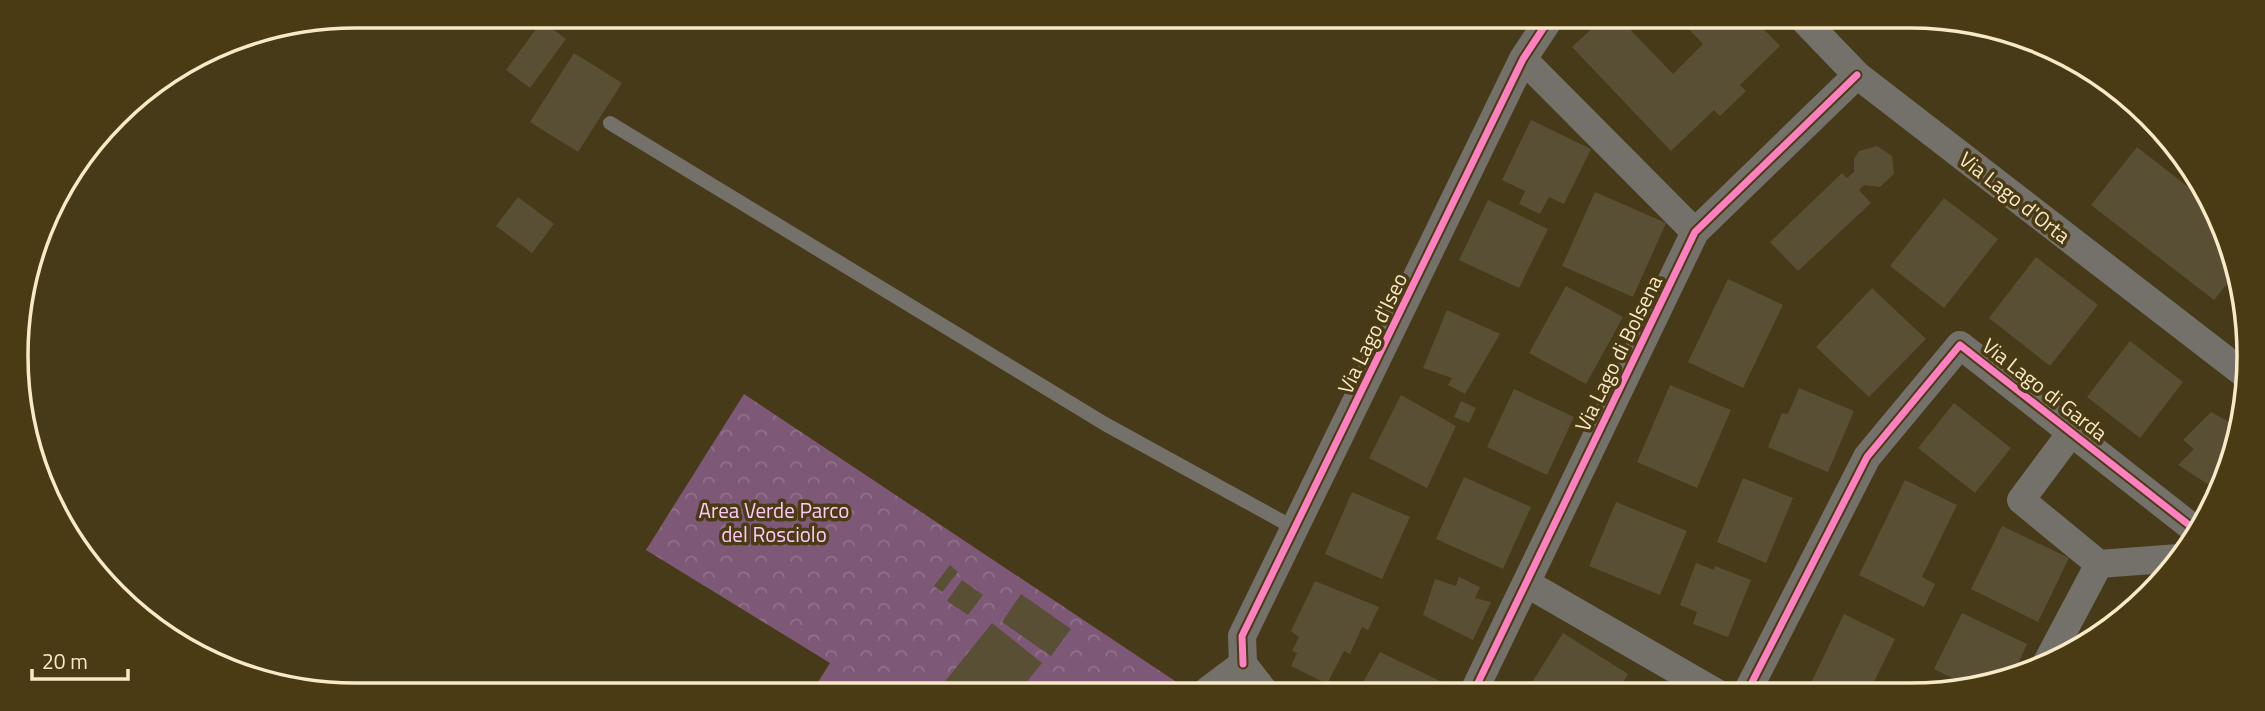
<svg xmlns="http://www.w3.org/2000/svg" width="2265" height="711" viewBox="0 0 2265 711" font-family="'Titillium Web',sans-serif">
<defs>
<pattern id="park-crowns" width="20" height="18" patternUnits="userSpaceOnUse" patternTransform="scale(1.75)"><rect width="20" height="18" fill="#7e5977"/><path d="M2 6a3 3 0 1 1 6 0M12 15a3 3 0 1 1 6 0" fill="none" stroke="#917189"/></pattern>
</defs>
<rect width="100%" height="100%" fill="#463a18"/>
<path fill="url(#park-crowns)" d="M744,394L1178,683L1172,691L813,690L830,663L646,550Z"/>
<path fill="#594f34" d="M542,21L566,39L530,88L506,70Z
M1600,21H1622L1673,74L1703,44L1681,21H1756L1780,46L1740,85L1746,91L1720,116L1714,110L1671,151L1572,47Z
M574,53L622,83L578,152L530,122Z
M1531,120L1591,149L1564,204L1549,197L1540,214L1519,204L1525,191L1502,180Z
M1877,146L1892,156L1894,174L1880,187L1864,185L1859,190L1871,203L1798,271L1770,242L1842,173L1847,178L1854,172V159L1859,151Z
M2137,147L2206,201L2236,273L2214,300L2091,205Z
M1595,192L1666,223L1633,297L1562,266Z
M518,197L554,224L532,253L496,226Z
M1944,198L1998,239L1944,308L1890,266Z
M1488,200L1548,229L1519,288L1459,260Z
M2036,257L2098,305L2050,366L1989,318Z
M1728,279L1783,305L1743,388L1688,362Z
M1566,286L1623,317L1586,384L1529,353Z
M1872,288L1926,339L1869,397L1816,347Z
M1447,310L1500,334L1465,394L1448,385L1452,378L1423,368Z
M2130,341L2183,382L2140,438L2087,397Z
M1670,385L1731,410L1697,488L1637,462Z
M1799,388L1854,411L1828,472L1768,447L1782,413L1788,414Z
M1514,389L1574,417L1547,475L1487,447Z
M1401,395L1456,426L1427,488L1369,458Z
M1461,401L1476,408L1469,423L1454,417Z
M1954,403L2011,448L1975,493L1918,448Z
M2211,412L2240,428L2217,490L2178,465L2194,449L2183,440Z
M1464,477L1531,507L1503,569L1436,539Z
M1743,478L1793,498L1766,563L1717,542Z
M1905,480L1957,505L1922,577L1935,584L1924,607L1859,575Z
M1352,492L1410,517L1382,579L1325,554Z
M1616,502L1687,531L1660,595L1589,566Z
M2002,526L2069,558L2038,622L1971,589Z
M1696,563L1714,570L1715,566L1751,580L1728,637L1693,624L1697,612L1680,605Z
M950,565L958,572L942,592L934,586Z
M1459,577L1480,587L1475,598L1491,602L1473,640L1423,615L1435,579L1456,586Z
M962,580L983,595L968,615L947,601Z
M1315,581L1379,607L1368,630L1362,627L1350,654L1344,651L1327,684L1291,666L1297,653L1292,651L1299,637L1291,631Z
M1021,594L1071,629L1051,656L1002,622Z
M1962,613L2027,644L2013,675L1971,687L1934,669Z
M1844,614L1895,639L1869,692H1820L1809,687Z
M992,623L1042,663L1020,690H938Z
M1563,633L1628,674L1617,692L1536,691L1529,687Z
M1380,652L1444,683L1440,691H1358Z"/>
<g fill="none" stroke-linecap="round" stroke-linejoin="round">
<path stroke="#74716a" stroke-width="14" d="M610,123L1105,424L1296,529"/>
<path stroke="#74716a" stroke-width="28" d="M1806,22L1857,75L2243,373
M1523,59L1695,232
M2071,433L2021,500L2099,564
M2099,564L2179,558
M1526,583L1715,692
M1243,664L1242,636L1523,59L1548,21
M1243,664L1264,691
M2046,664L2099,564
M1207,691L1243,664
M1474,691L1695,232L1857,75
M1747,692L1867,457L1960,345L2198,532"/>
<defs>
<path id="cycleway" d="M1243,664L1242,636L1523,59L1548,21
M1474,691L1695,232L1857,75
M1747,692L1867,457L1960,345L2198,532"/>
</defs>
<use href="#cycleway" stroke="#4a3b14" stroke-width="11"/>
<use href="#cycleway" stroke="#ff80c0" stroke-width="7"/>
</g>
<g text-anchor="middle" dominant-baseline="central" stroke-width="7" stroke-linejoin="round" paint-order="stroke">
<g font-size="21" fill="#f9eac7" stroke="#4a3b14">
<text transform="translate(2015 197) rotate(38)">Via Lago d'Orta</text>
<text transform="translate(1372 333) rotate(-64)">Via Lago d'Iseo</text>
<text transform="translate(1618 353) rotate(-64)">Via Lago di Bolsena</text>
<text transform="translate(2045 389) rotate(38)">Via Lago di Garda</text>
</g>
<g font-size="21" fill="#fec8fb" stroke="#4a3b14">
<text x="774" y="510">Area Verde Parco<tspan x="774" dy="24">del Rosciolo</tspan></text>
</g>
</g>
<path d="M0 0H2265V711H0ZM355 28H1910A327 327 0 0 1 2237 355V356A327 327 0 0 1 1910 683H355A327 327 0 0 1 28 356V355A327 327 0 0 1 355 28Z" fill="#4a3b14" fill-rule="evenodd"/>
<path fill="none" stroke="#f9eac7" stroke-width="3.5" d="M355 28H1910A327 327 0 0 1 2237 355V356A327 327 0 0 1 1910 683H355A327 327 0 0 1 28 356V355A327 327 0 0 1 355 28Z"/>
<path d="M32 669v10h96v-10" fill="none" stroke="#f9eac7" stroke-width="3.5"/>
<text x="42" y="669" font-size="21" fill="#f9eac7" stroke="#4a3b14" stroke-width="5" paint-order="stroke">20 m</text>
</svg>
